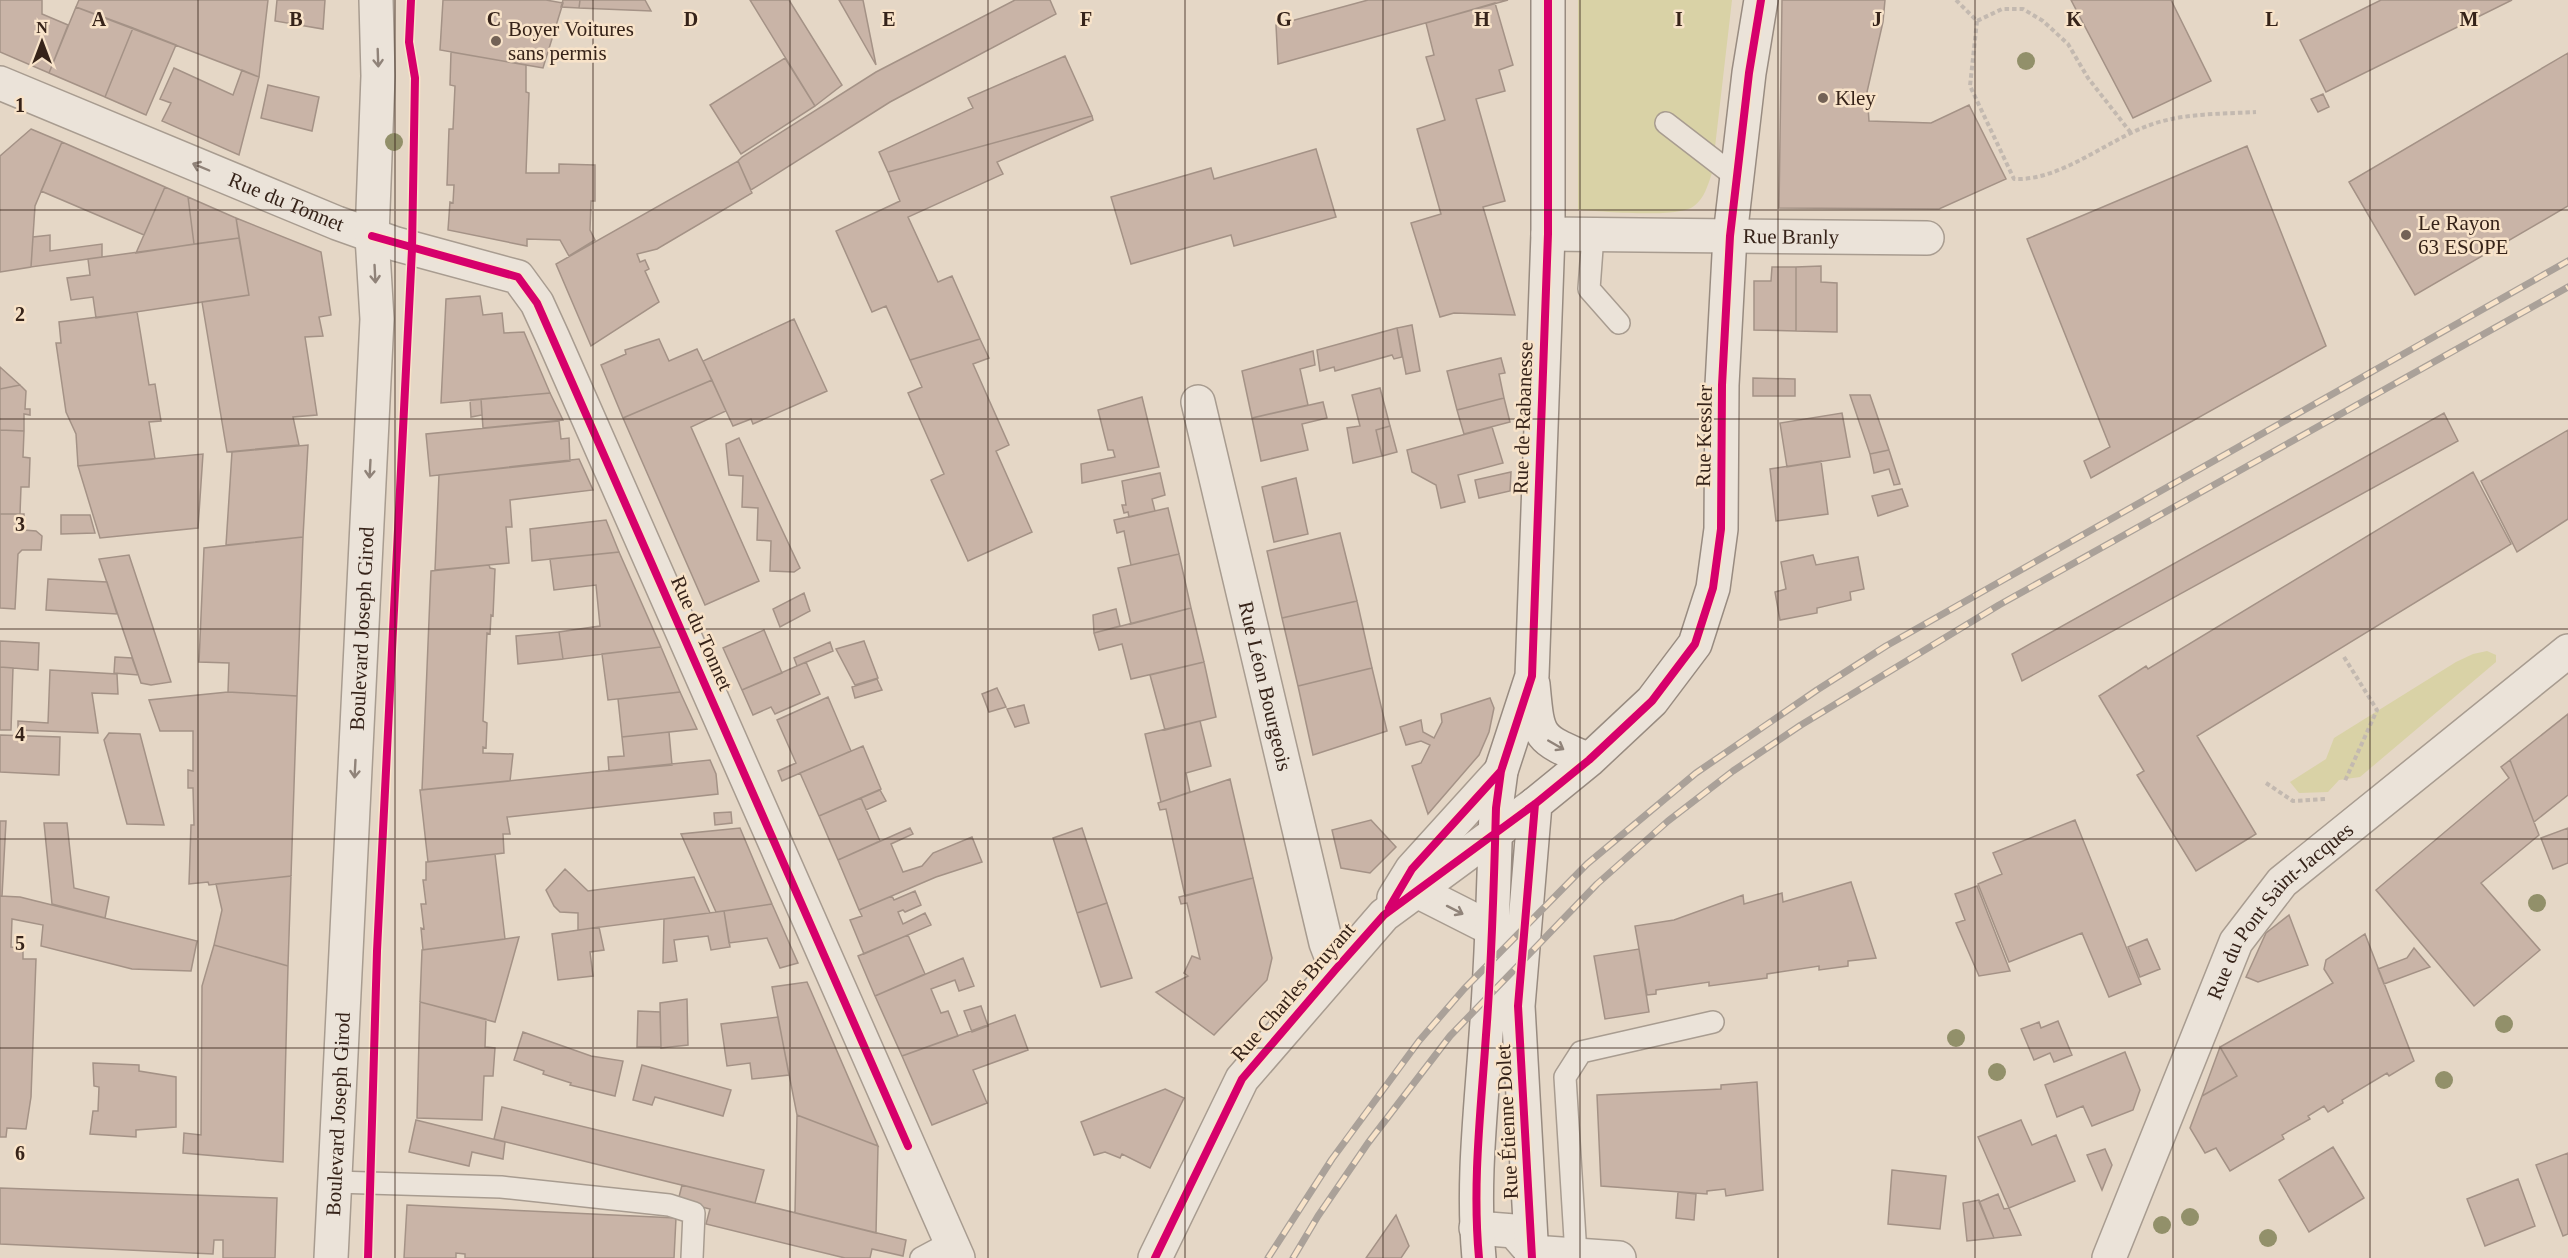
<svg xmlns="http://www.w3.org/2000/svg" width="2568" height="1258" viewBox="0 0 2568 1258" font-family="'Times New Roman',serif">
<rect width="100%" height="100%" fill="#e5d7c6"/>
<path fill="#d9d2a6" d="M1578,0H1732L1712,173C1708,185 1704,199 1694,206C1678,219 1602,211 1578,210Z
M2487,651L2496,655V662L2360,777L2339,780L2328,792L2299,793L2290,782L2326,759L2334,738L2456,662L2473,654Z"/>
<path fill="#c9b4a7" stroke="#a49286" stroke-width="1.5" d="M0,0H42V14L68,25L49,73L0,52Z
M79,0H268L259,77L76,7Z
M277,0H325L323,29L275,21Z
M443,0H546L563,3L543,68L440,50Z
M563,0H580L579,8L561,7Z
M580,0H645L651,11L579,8Z
M750,0H789L842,85L815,106Z
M839,0H863L876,65Z
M1015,0H1050L1056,14L890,102L751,190L738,161L742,157L876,72Z
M1368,0H1508L1278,64L1276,25Z
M1782,0H1885L1883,22L1867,92L1869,121L1931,123L1969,105L2006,179L1939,209L1779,208Z
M2071,0H2171L2211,81L2133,118Z
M2381,0H2512L2326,92L2300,40Z
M1495,3L1513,65L1499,70L1505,91L1476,99L1505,201L1483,207L1515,315L1454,313L1440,317L1411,223L1441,214L1417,129L1445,120L1426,57L1434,55L1426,23Z
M76,7L133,28L105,97L49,73Z
M133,28L176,45L146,115L105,97Z
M451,52L526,65V92L529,93L526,173H559V164L595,165V201H591L590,230L595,240L569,256L560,240L527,239V246L448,230L450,202L453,203L454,185H447L449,129H453L455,86L450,85Z
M2568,53V206L2415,295L2349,182Z
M1065,56L1092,116L888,172L879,152L973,108L968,98Z
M785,58L815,106L741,154L710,105Z
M174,68L233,95L242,70L259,77L239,155L162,121L171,103L160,99Z
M268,85L319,97L312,131L261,118Z
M2323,94L2329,107L2318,112L2311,99Z
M1092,116L1093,120L997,162L1003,174L908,217L938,282L952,276L980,339L910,360L886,306L872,312L836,231L900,201L888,172Z
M31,129L62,142L35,206L31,267L0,272V156Z
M62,142L165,187L144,235L41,191Z
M2247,146L2326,346L2091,478L2084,461L2110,447L2027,239Z
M1316,149L1336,217L1234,246L1231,235L1131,264L1111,197L1211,168L1214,179Z
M738,161L752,193L657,249L637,254L640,262L645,260L649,269L645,271L659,302L591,346L556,264Z
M165,187L188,197L194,244L136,253Z
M188,197L236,218L239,238L194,244Z
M236,218L321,252L331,315L319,317L323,336L305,337L317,415L293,417L299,445L227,452L202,302L249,295Z
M50,235V251L102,244V257L31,267L33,237Z
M239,238L249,295L96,318L93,297L71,300L67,278L90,275L88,259Z
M1821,266V282L1837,283V332L1796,331V267Z
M1772,267H1796V331L1754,330V281H1771Z
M480,296L483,315L502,313L504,333L524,332L550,393L441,403L446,299Z
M137,312L149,385L155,384L161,421L149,422L155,459L78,466L76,434L66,412L56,343H61L59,322Z
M794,319L827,391L753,424L751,419L733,426L703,361Z
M1412,325L1420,371L1406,374L1397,328Z
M1397,328L1402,357L1394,359L1392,355L1335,371L1334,367L1320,371L1317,350Z
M659,339L669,361L697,349L712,380L623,418L601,365L626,354L625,350Z
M980,339L989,358L973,364L1009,445L996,451L1032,532L968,561L931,480L944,474L908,393L922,387L910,360Z
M1313,351L1315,365L1300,369L1308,405L1252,418L1242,371Z
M1501,358L1505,373L1499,374L1504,398L1457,410L1447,371Z
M0,367L20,385L0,389Z
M1753,378L1795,379V396H1753Z
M712,380L726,411L691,427L759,581L705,605L623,418Z
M20,385L26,391L25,409H30V415L24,414V431L0,430V389Z
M1380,388L1390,426L1376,430L1382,456L1353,463L1347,428L1360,426L1352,395Z
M550,393L563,420L483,428L481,399Z
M1850,395H1870L1889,450L1870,454Z
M1142,397L1159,467L1082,483L1081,464L1115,457L1113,450H1108L1098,410Z
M1504,398L1510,422L1464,434L1457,410Z
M481,399L482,415L471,417L470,400Z
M1323,402L1327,418L1302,424L1308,450L1261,461L1252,418Z
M1842,413L1850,457L1787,467L1780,423Z
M2444,413L2458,441L2022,681L2012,654Z
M559,421L561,439L569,438L570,461L430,476L426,434Z
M1390,426L1397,452L1382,456L1376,430Z
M1492,427L1503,463L1458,475L1465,502L1441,508L1436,485L1412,472L1407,450Z
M0,430L24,431L23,457L30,458L29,487H21L20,514H0Z
M2568,430V519L2517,552L2481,481Z
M739,438L800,568L794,572L770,571L771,541L757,540L758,508L742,507L743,476L729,475L726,444Z
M308,445L303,537L226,545L232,452Z
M1889,450L1900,484L1894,485L1889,469L1874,473L1870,454Z
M203,454L198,528L100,538L78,466Z
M579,459L593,490L510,500L512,527H506L509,563L435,570L439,475Z
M1821,461L1828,514L1776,521L1770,469Z
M1511,472L1510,491L1479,498L1475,480Z
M2473,472L2511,544L2197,736L2256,834L2196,871L2137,775L2144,771L2099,696L2146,666L2148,669Z
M1160,473L1165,495L1152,499L1155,511L1129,517L1128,512L1124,513L1122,505H1126L1122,481Z
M1296,478L1308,534L1274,542L1262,487Z
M1902,489L1908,506L1878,516L1872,496Z
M1168,508L1179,554L1131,565L1124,531L1117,533L1114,520Z
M0,514H24V530L36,531L42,536L41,550H22L18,554L15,609L0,608Z
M61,515H90L95,533L61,534Z
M606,520L619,552L532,561L530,529Z
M1340,533L1357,601L1282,618L1267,551Z
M303,537L297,696L228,692L229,663L199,662L204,548Z
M619,552L661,647L563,659L559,632L600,626L596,585L554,590L550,559Z
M1179,554L1191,608L1131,624L1118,568Z
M129,555L171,682L151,685L141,683L99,559Z
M1813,555L1816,565L1858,557L1864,589L1850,592L1851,600L1817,608V613L1780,620L1775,592L1786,589L1781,562Z
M489,565L490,568L495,569L493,616L491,615L490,634L487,633L483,721L487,723L486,748L483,747V753L513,754L510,781L422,790L431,571Z
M48,579L107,582L117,614L46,610Z
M804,593L810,611L780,627L773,609Z
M1357,601L1372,668L1298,686L1282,618Z
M1191,608L1204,662L1131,679L1122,644L1099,650L1094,633Z
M1116,609L1120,626L1094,633L1093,615Z
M764,630L782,673L742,690L723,648Z
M559,632L563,659L518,664L516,636Z
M0,641L39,643L38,670L0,667Z
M864,641L878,678L855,685L836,649Z
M830,642L833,651L797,666L794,658Z
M661,647L680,692L608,700L602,654Z
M115,657L132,658L138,675L114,673Z
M806,662L820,694L775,714L771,707L753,715L742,690Z
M1204,662L1216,717L1165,730L1150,675Z
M0,667L13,668L11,730H0Z
M1372,668L1387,731L1313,755L1298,686Z
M50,670L117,674L118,694L92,693L98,733L18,730V721L48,723Z
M877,679L882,690L855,698L852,687Z
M997,688L1006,707L989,712L982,694Z
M228,692L297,696L291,876L209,885L208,882L189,884L191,825H194L193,788H188V770L193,771V731H160L149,700Z
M680,692L697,729L622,737L618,699Z
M828,697L851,751L782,781L778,771L796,763L777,720Z
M1490,698L1494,708L1489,732L1479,755L1428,814L1412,766L1421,763L1430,745L1421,741L1406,745L1400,727L1421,720L1423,732L1434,738L1442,722L1441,714Z
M1024,705L1029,723L1015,727L1007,709Z
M2568,714V795L2534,822L2510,760Z
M1200,721L1211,766L1186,773L1190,792L1161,802L1145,734Z
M669,732L672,765L609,771L608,757L624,756L622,737Z
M109,733L140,734L164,825L127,824L104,740Z
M0,735L60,737L59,775L0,772Z
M863,746L881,789L819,816L800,773Z
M710,760L716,774L718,794L507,817L510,834H503L504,853L428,862L420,790Z
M2510,760L2539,835L2481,883L2540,950L2474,1006L2376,890L2509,778L2501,767Z
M1230,779L1253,878L1185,896L1166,809L1160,810L1158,803Z
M880,790L886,801L866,810L861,798Z
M861,798L880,841L838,860L819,816Z
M731,812L732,823L715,825L714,813Z
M1371,820L1396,847L1370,873L1341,868L1332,830Z
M2075,820L2141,984L2109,997L2082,933L2009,962L1978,884L2002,874L1993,853Z
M0,821H6L2,896H0Z
M44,823H67L74,888L109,897L105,918L52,904Z
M740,828L772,904L716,912L681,834Z
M910,828L913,834L891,844L903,872L922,866L933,853L972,837L982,862L936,877L859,910L838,860Z
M1082,828L1107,903L1077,913L1053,838Z
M2568,828V863L2553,869L2541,838Z
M495,854L505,939L423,950L421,928L424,929L421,904H426L423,880H426V862Z
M565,869L588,891L694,877L710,913L578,930V913L560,912L554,906L546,890Z
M291,876L288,966L214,945L222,910L216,884Z
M1253,878L1272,958L1267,980L1214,1035L1156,992L1188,976L1184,973L1192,956L1200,959L1187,903L1181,904L1179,897Z
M1851,882L1876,958L1848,961V966L1819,970V966L1767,974V978L1709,986V982L1656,990V994L1647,995L1635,926L1674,920L1743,895L1744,904L1782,893L1783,902Z
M1977,886L2010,971L1979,976L1956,923L1965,920L1955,894Z
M915,891L921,905L905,912L903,910L898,912L903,924L925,913L931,925L864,954L850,920L862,916L859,910L892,896L894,900Z
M0,896L20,897L197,941L191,971L132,969L41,946L43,925L12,919L11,947L23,948V959H36L31,1097L26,1129L7,1128L6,1137H0Z
M1107,903L1132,978L1101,987L1077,913Z
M772,904L798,963L780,968L767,938L729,943L724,911Z
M724,911L730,947L711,950L708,936L674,940L677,961L663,963L664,919Z
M2289,915L2308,965L2258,982L2246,977L2266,933Z
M599,927L604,950L590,952L593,976L558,980L552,934Z
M2365,934L2414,1061L2389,1076L2387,1073L2342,1100L2343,1103L2328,1112L2324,1106L2308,1116L2310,1119L2282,1135L2284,1139L2230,1171L2216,1148L2205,1153L2190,1128L2202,1096L2237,1076L2220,1047L2333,983L2324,969L2326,960Z
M908,935L925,974L875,996L858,956Z
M519,937L495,1022L420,1002L422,950Z
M2147,939L2160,969L2140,977L2128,947Z
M214,945L288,966L283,1162L183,1153L184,1133L201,1135L202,986Z
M2414,948L2430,967L2384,984L2378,969L2407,958Z
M1639,949L1649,1012L1605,1019L1594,956Z
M963,958L974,986L959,991L955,980L931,989L941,1013L948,1011L958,1036L902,1056L875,996Z
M807,982L878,1146L797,1115L772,987Z
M687,999L688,1045L661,1048L660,1003Z
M420,1002L486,1019L485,1047L495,1048L493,1076H484L482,1120L417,1118Z
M981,1006L988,1026L972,1032L964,1011Z
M638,1011L660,1012L661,1047H637Z
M1015,1015L1028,1050L973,1070L987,1103L932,1125L902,1056Z
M778,1017L789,1075L752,1079L750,1063L727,1066L721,1024Z
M2058,1021L2072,1055L2054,1062L2050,1053L2034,1060L2021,1029L2039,1022L2041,1028Z
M523,1032L591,1056L623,1061L615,1096L570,1085L571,1083L543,1074L544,1071L514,1060Z
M2220,1047L2237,1076L2202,1096Z
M2125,1052L2140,1090L2133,1110L2092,1126L2083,1106L2057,1117L2045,1085Z
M93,1063L139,1065V1071L176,1077V1127L136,1130V1137L90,1134L93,1111H98L99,1087L94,1086Z
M642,1065L731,1090L723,1116L655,1097L652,1105L633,1100Z
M1757,1082L1763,1190L1726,1196L1725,1189L1707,1191V1194L1601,1186L1597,1095L1721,1089V1085Z
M1165,1089L1184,1098L1150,1168L1122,1154L1120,1158L1105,1152L1094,1155L1081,1122Z
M502,1107L764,1170L755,1203L494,1139Z
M797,1115L878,1146L876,1233L795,1213Z
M416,1120L505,1142L503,1159L472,1152L469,1166L409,1152Z
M2021,1120L2032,1145L2056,1135L2075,1181L2009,1208L1978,1137Z
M2333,1147L2364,1198L2309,1232L2279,1180Z
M2105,1149L2112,1165L2102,1190L2087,1155Z
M2568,1153V1234L2563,1236L2536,1165Z
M1892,1170L1946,1176L1940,1229L1888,1224Z
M2518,1179L2535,1226L2485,1246L2467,1199Z
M682,1185L906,1240L903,1256L872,1249L870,1258H845L706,1224L710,1209L678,1201Z
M0,1188L277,1198L275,1258H223V1240H214L213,1254L0,1244Z
M1678,1192L1696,1194L1694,1220L1676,1218Z
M1998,1194L2004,1209L2009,1208L2021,1235L1994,1238L1979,1202Z
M1979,1200L1994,1238L1967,1241L1963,1203Z
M407,1205L676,1218L674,1258H465V1254L456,1253V1258H404Z
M1396,1215L1409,1246L1401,1258H1366Z"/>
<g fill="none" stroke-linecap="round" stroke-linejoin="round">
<defs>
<path id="service" d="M1666,123L1736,177
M1593,235L1589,289L1619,323
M335,1182L501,1187L669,1205L694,1213L692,1258
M1576,1255L1565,1077L1581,1052L1713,1022
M921,1258L951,1242"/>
<g id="minor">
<path id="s1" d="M0,83L337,223L396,244L518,277L537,303L553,338L958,1258"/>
<path id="s2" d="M1548,234L1927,238"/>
<path id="s3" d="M1198,402L1326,943L1336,969"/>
<path d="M1417,891L1492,929"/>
<path d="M1394,898L1412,869L1501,771"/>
<path d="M1476,1228L1514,1231L1532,1252L1619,1258"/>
<path id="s4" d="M331,1258L377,319L372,236L378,76L376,0"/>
<path d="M1155,1258L1242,1079L1384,915L1535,804"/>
<path id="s5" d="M2109,1258L2236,942L2282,882L2568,651"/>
</g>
<path id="secondary" d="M1533,684C1538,739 1537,738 1589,760
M1479,1258C1472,1183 1481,1110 1486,1035C1492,960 1494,884 1496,808L1501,771L1532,676L1548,234V0
M1532,1258L1518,1006L1535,804L1589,760L1652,701L1695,644L1713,588L1721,529L1722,385L1730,236L1749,73L1761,0"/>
</defs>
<use href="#service" stroke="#a89c90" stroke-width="24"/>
<use href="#minor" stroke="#a89c90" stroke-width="36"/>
<use href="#secondary" stroke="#988b80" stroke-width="36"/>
<path stroke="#c3b9b0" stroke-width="4" stroke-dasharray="4.5 3" stroke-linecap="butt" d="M1956,0L1977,21L2002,9H2023L2043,21L2068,44L2088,78L2131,133
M1977,21L1970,86L2014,179C2061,181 2107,140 2150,125C2183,113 2222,114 2256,112
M2344,657L2377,710L2344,783
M2266,783L2293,801L2326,799"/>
<use href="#service" stroke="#ebe3d9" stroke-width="21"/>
<use href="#minor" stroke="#ebe3d9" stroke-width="33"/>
<use href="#secondary" stroke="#ebe3d9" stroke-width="33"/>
<defs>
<path id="rail" d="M1268,1258L1332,1159L1419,1041L1464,989L1587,864L1696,773L1817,690L1886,646L2568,261
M1293,1258L1318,1216L1368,1143L1450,1036L1597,884L1668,821L1733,771L1801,725L1999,605L2568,287"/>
</defs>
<use href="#rail" stroke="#aaa199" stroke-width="7"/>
<use href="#rail" stroke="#f8e3c9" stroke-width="4.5" stroke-dasharray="14" stroke-linecap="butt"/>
<defs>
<path id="cycleway" d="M372,236L518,277L537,303L908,1146
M1389,908L1412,869L1501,771
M368,1258L377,951L412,249L415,78L409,42L411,0
M1155,1258L1242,1079L1336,969L1384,915L1535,804L1589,760L1652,701L1695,644L1713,588L1721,529L1722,385L1730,236L1749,73L1761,0
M1479,1258C1472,1183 1481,1110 1486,1035C1492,960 1494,884 1496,808L1501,771L1532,676L1548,234V0
M1532,1258L1518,1006L1535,804"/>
</defs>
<use href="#cycleway" stroke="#f8e3c9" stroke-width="11"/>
<use href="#cycleway" stroke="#d6006c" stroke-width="8"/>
</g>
<g fill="#92906a">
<circle cx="2026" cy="61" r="9"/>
<circle cx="394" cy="142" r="9"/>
<circle cx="2537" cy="903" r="9"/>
<circle cx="2504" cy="1024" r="9"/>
<circle cx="1956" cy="1038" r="9"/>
<circle cx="1997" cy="1072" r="9"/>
<circle cx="2444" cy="1080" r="9"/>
<circle cx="2190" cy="1217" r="9"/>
<circle cx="2162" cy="1225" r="9"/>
<circle cx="2268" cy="1238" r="9"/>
</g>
<defs><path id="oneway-shaft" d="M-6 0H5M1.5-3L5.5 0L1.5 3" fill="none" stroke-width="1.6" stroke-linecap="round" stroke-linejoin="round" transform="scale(1.5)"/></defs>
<g stroke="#908379">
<use href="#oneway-shaft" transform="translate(378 58) rotate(88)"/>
<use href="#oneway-shaft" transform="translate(201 167) rotate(-157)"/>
<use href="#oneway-shaft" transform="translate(375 274) rotate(87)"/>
<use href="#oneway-shaft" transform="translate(370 469) rotate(93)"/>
<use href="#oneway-shaft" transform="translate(1556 745) rotate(30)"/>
<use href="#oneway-shaft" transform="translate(355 769) rotate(93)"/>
<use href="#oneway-shaft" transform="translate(1455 910) rotate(27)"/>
</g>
<path fill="none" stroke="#362319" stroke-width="1.5" stroke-opacity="0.55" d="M198,0V1258M395,0V1258M593,0V1258M790,0V1258M988,0V1258M1185,0V1258M1383,0V1258M1580,0V1258M1778,0V1258M1975,0V1258M2173,0V1258M2370,0V1258M0,210H2568M0,419H2568M0,629H2568M0,839H2568M0,1048H2568"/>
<g fill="#736256" stroke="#f8e3c9" stroke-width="2">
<circle cx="496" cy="41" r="6"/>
<circle cx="1823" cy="98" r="6"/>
<circle cx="2406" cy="235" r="6"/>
</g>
<g text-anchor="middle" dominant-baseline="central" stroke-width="5" stroke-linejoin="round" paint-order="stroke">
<g font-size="21" fill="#362319" stroke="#f8e3c9" text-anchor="start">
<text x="508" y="29">Boyer Voitures<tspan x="508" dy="24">sans permis</tspan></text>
<text x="1835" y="98">Kley</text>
<text x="2418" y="223">Le Rayon<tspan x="2418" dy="24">63 ESOPE</tspan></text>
</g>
<g font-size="21" fill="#362319" stroke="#f8e3c9">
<text stroke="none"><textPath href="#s1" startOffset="310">Rue du Tonnet</textPath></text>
<text stroke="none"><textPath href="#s2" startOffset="243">Rue Branly</textPath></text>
<text transform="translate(1523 418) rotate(-88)">Rue de Rabanesse</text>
<text transform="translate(1704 436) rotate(-89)">Rue Kessler</text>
<text stroke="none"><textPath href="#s4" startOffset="630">Boulevard Joseph Girod</textPath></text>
<text transform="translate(702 633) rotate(66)">Rue du Tonnet</text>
<text stroke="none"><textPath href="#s3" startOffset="292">Rue Léon Bourgeois</textPath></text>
<text stroke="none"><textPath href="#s5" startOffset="392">Rue du Pont Saint-Jacques</textPath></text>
<text transform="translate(1293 992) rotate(-49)">Rue Charles Bruyant</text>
<text stroke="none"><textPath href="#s4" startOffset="144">Boulevard Joseph Girod</textPath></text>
<text transform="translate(1507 1122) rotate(-93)">Rue Étienne Dolet</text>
</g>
</g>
<g font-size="20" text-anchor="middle" font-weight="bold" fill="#362319" stroke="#f8e3c9" stroke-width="5" stroke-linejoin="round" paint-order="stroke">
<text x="99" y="26">A</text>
<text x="296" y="26">B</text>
<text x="494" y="26">C</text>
<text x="691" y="26">D</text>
<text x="889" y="26">E</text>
<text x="1086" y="26">F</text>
<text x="1284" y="26">G</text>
<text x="1482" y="26">H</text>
<text x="1679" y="26">I</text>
<text x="1877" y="26">J</text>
<text x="2074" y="26">K</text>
<text x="2272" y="26">L</text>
<text x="2469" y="26">M</text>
<text x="20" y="112">1</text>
<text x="20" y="321">2</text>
<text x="20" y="531">3</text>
<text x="20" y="741">4</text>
<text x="20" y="950">5</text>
<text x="20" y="1160">6</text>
</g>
<g transform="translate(42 42)" stroke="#f8e3c9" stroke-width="4.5" paint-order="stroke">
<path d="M0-4.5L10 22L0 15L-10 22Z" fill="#362319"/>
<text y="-9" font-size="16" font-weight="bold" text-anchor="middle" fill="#362319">N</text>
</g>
</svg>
